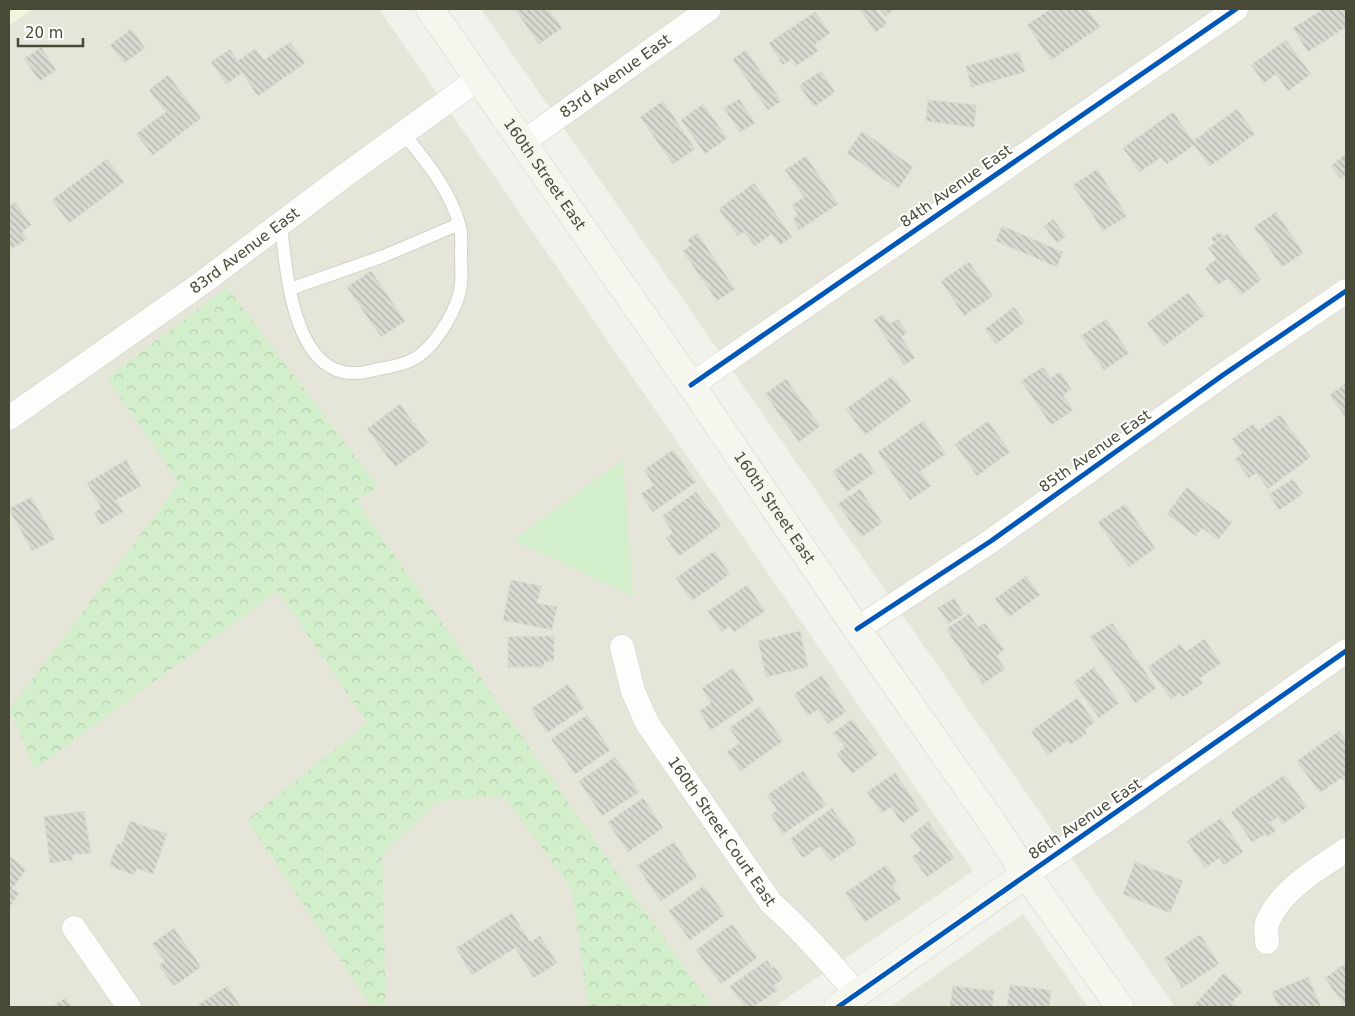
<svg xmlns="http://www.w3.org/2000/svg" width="1355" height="1016" viewBox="0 0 1355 1016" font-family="'DejaVu Sans',sans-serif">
<defs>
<pattern id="forest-crowns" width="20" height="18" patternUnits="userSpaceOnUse" patternTransform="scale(1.25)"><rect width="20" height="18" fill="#d2eecb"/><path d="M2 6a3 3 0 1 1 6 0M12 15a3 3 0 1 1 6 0" fill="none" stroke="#b6ceaf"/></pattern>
<pattern id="building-back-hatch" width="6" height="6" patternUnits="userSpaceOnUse" patternTransform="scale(1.25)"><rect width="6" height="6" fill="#d9d9d1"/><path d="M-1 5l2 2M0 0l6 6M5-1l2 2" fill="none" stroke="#b2b2aa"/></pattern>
</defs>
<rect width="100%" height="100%" fill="#f2f2ec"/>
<path fill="#e5e6d9" d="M33,9H379L973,871L774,1007H9V25Z
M481,9H1346V1007H1175Z
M1023,914L1088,1007H890Z"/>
<path fill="#f5f5de" d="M9,9H33L9,25Z"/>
<path fill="url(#forest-crowns)" d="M227,287L378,487L357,500L366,515L712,1007H588L572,889L504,796L438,801L382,854L386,1007H372L247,820L367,723L278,591L34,769L10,709L179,483L107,378Z"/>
<path fill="#d2eecb" d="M623,460L633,596L513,540Z"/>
<path fill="url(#building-back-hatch)" stroke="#dadad1" d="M515,9H548L562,28L539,44Z
M859,9H875L887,24L876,32Z
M880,9H896L885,16Z
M1051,9H1087L1100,27L1051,60L1027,25Z
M1323,9H1346V27L1308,52L1293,28Z
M815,12L830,33L814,45L818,51L796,66L792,59L783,65L769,43Z
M131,29L145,48L124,63L110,45Z
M1286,40L1311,74L1288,91L1276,74L1264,83L1251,65Z
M290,42L305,63L258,96L242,73L227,84L211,62L230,49L238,61L255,49L264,60Z
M41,47L56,70L40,81L24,59Z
M746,50L781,101L768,110L733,59Z
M1019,52L1025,72L971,87L966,66Z
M821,71L835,92L814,107L799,85Z
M168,75L201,118L153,155L136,134L166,112L149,90Z
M739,99L755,123L740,132L724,108Z
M928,100L976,105L974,127L926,121Z
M663,101L695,149L673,164L640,117Z
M703,104L727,138L705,154L681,120Z
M1237,109L1255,134L1210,166L1194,145L1167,164L1161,157L1140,172L1123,148L1173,112L1193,141Z
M862,131L913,167L898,189L847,153Z
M1346,154V175L1341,179L1331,166Z
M806,156L838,204L799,230L793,219L798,215L792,205L804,197L785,170Z
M107,159L124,182L69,223L52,200Z
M1097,169L1127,216L1103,231L1073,185Z
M754,183L792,237L780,245L772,234L755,246L744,232L738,236L719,209Z
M15,202L31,225L22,232L27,239L11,249L9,246V207Z
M1276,212L1303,253L1282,267L1254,227Z
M1053,219L1066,236L1057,243L1044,226Z
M1002,226L1063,252L1057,267L996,241Z
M1220,232L1223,236L1214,242L1211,238Z
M697,233L735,289L717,301L683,251L691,245L688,240Z
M1227,234L1261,280L1241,295L1228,278L1218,285L1205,268L1217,259L1208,248Z
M969,262L993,296L964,316L941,281Z
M371,271L405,321L381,337L347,287Z
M1188,293L1205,315L1164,346L1147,323Z
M1014,307L1025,322L996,344L985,329Z
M883,314L890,324L898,319L907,333L901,337L915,358L904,365L874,320Z
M1106,319L1129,353L1104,370L1081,336Z
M1043,367L1051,378L1060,372L1071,389L1063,395L1073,410L1051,425L1021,381Z
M892,376L911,401L865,435L846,409Z
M786,379L820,426L799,442L765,394Z
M1346,383V418L1330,395Z
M400,404L428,443L395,467L367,429Z
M1280,415L1311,457L1268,489L1256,473L1249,478L1235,459L1242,453L1232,439L1253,424L1259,430Z
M923,421L946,454L920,471L931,486L910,500L878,452Z
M988,421L1010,452L977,476L955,444Z
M673,450L696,482L653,512L641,494L654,485L644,470Z
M861,452L875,472L847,492L833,471Z
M126,460L141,486L116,500L123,512L101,525L94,513L101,508L87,483Z
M1293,479L1303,494L1279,510L1269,494Z
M1187,487L1232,522L1218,540L1202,528L1196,536L1167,514Z
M860,489L882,523L861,537L838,504Z
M696,492L721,526L679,556L666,538L673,533L662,516Z
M31,497L55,539L32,551L9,509Z
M1125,504L1155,548L1129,567L1098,522Z
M714,551L730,574L692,601L676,578Z
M1026,576L1040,595L1009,617L995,599Z
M511,580L541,586L537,603L557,607L552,630L503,620Z
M747,585L765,611L734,632L730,626L722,632L708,611Z
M954,598L964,614L948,624L938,608Z
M969,614L978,627L985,623L1004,650L996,656L1005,669L983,684L946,629Z
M1112,623L1156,688L1135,703L1090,637Z
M800,631L808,667L766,677L758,641Z
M554,636V661H544V667H508V637Z
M1204,639L1221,663L1200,678L1203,683L1183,697L1180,693L1171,699L1148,667L1180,644L1186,652Z
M1094,667L1119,703L1099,718L1074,682Z
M733,668L754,701L711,730L699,711L711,703L702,688Z
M822,675L846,712L828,724L818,709L808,716L794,694Z
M568,684L584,708L547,733L531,709Z
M1077,698L1095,722L1084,730L1087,733L1070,745L1067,741L1048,755L1031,731Z
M759,707L783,741L741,771L727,752L740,743L729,728Z
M587,715L610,750L575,774L551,739Z
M852,719L878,754L852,774L837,754L845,747L833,733Z
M1339,731L1346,741V783L1341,778L1320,793L1297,761Z
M615,757L639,792L602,816L579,781Z
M803,771L826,805L783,834L771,815L777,810L767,795Z
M895,773L920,810L902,823L891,807L882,813L867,792Z
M1284,775L1307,807L1283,824L1278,817L1270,822L1276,831L1267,837L1265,834L1252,842L1231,812Z
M643,798L663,828L628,852L608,822Z
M832,808L857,843L831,861L820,846L803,858L790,839Z
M84,811L91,853L72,855L73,860L50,863L44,817Z
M1221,818L1243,852L1224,865L1219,858L1205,868L1187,841Z
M130,821L167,834L153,874L137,868L134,875L109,866L117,844L121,845Z
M928,822L954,858L927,877L912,857L921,850L910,835Z
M674,842L697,877L661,901L637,866Z
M9,856L26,869L12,889L19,893L9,908Z
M1135,862L1183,881L1170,913L1123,894Z
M886,865L897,882L892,886L901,899L865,922L845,893Z
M704,886L725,915L690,940L669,911Z
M512,913L530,942L540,936L557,963L534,978L515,948L472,975L456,948Z
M732,924L757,958L721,984L696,950Z
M174,928L201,967L174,986L159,966L165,961L152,944Z
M1200,935L1219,964L1182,988L1164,958Z
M767,960L772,968L774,966L783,979L774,985L778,990L753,1007H745L730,986Z
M1346,963V1001L1343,1004L1325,978Z
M1224,973L1243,991L1232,1002L1238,1007H1192Z
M1308,977L1321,1007H1279L1272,992Z
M1010,985L1051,990L1049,1007H1007Z
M227,986L241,1007H200L198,1005Z
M953,986L994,991L992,1007H950Z
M65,998L72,1007H52Z"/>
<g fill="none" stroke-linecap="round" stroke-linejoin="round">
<defs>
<path id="lane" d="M281,224C285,263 290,326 318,357C334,374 352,376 374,370C389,367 407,365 420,355C438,341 459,307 461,284C462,274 461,264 461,253C461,245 462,235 460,227C451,191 426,161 403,133
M290,289L384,256L459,224"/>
<g id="street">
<path id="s1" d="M522,143L709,9"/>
<path d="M691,385L1236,9"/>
<path id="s2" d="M9,418L202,283L340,179L478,79"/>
<path d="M857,629L991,541L1223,375L1346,291"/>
<path id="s3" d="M622,647L633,691L647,723L771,903C803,931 830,962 857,994"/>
<path d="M1026,874L1110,818L1346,651"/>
<path d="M74,928L129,1007"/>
<path d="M1267,942C1267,936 1265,928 1267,923C1281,889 1318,869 1346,850"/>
</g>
<g id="secondary">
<path id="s4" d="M430,9L691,385L857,629L989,818L1026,874L1120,1007"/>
<path d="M838,1007L1026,874"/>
</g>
</defs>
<use href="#lane" stroke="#d0d0c9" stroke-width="14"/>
<use href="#street" stroke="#d0d0c9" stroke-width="25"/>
<use href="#secondary" stroke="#d1d3c4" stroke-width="29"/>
<use href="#lane" stroke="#fdfdfc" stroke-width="12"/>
<use href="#street" stroke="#fdfdfc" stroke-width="24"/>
<use href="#secondary" stroke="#f5f7ef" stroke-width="28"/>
<defs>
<path id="cycleway" d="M691,385L1236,9
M857,629L991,541L1223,375L1346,291
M838,1007L1346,651"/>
</defs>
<use href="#cycleway" stroke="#fff" stroke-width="8"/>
<use href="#cycleway" stroke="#0057b8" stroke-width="5"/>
</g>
<g text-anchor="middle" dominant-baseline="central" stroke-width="4" stroke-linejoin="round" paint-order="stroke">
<g font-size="15" fill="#494937" stroke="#fff">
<text stroke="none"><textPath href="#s1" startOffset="115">83rd Avenue East</textPath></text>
<text stroke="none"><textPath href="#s4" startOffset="201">160th Street East</textPath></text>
<text transform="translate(956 186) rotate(-35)">84th Avenue East</text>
<text stroke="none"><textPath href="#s2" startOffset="289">83rd Avenue East</textPath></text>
<text transform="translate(1095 451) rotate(-35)">85th Avenue East</text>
<text stroke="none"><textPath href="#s4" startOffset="606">160th Street East</textPath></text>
<text transform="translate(1085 819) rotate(-34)">86th Avenue East</text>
<text stroke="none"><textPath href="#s3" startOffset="212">160th Street Court East</textPath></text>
</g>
</g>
<rect width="1355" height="1016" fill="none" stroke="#494937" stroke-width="20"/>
<path d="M18 38v8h65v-8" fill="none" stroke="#494937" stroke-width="2.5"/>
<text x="25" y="38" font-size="15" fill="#494937" stroke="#ffffff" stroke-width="4" paint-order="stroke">20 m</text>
</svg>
